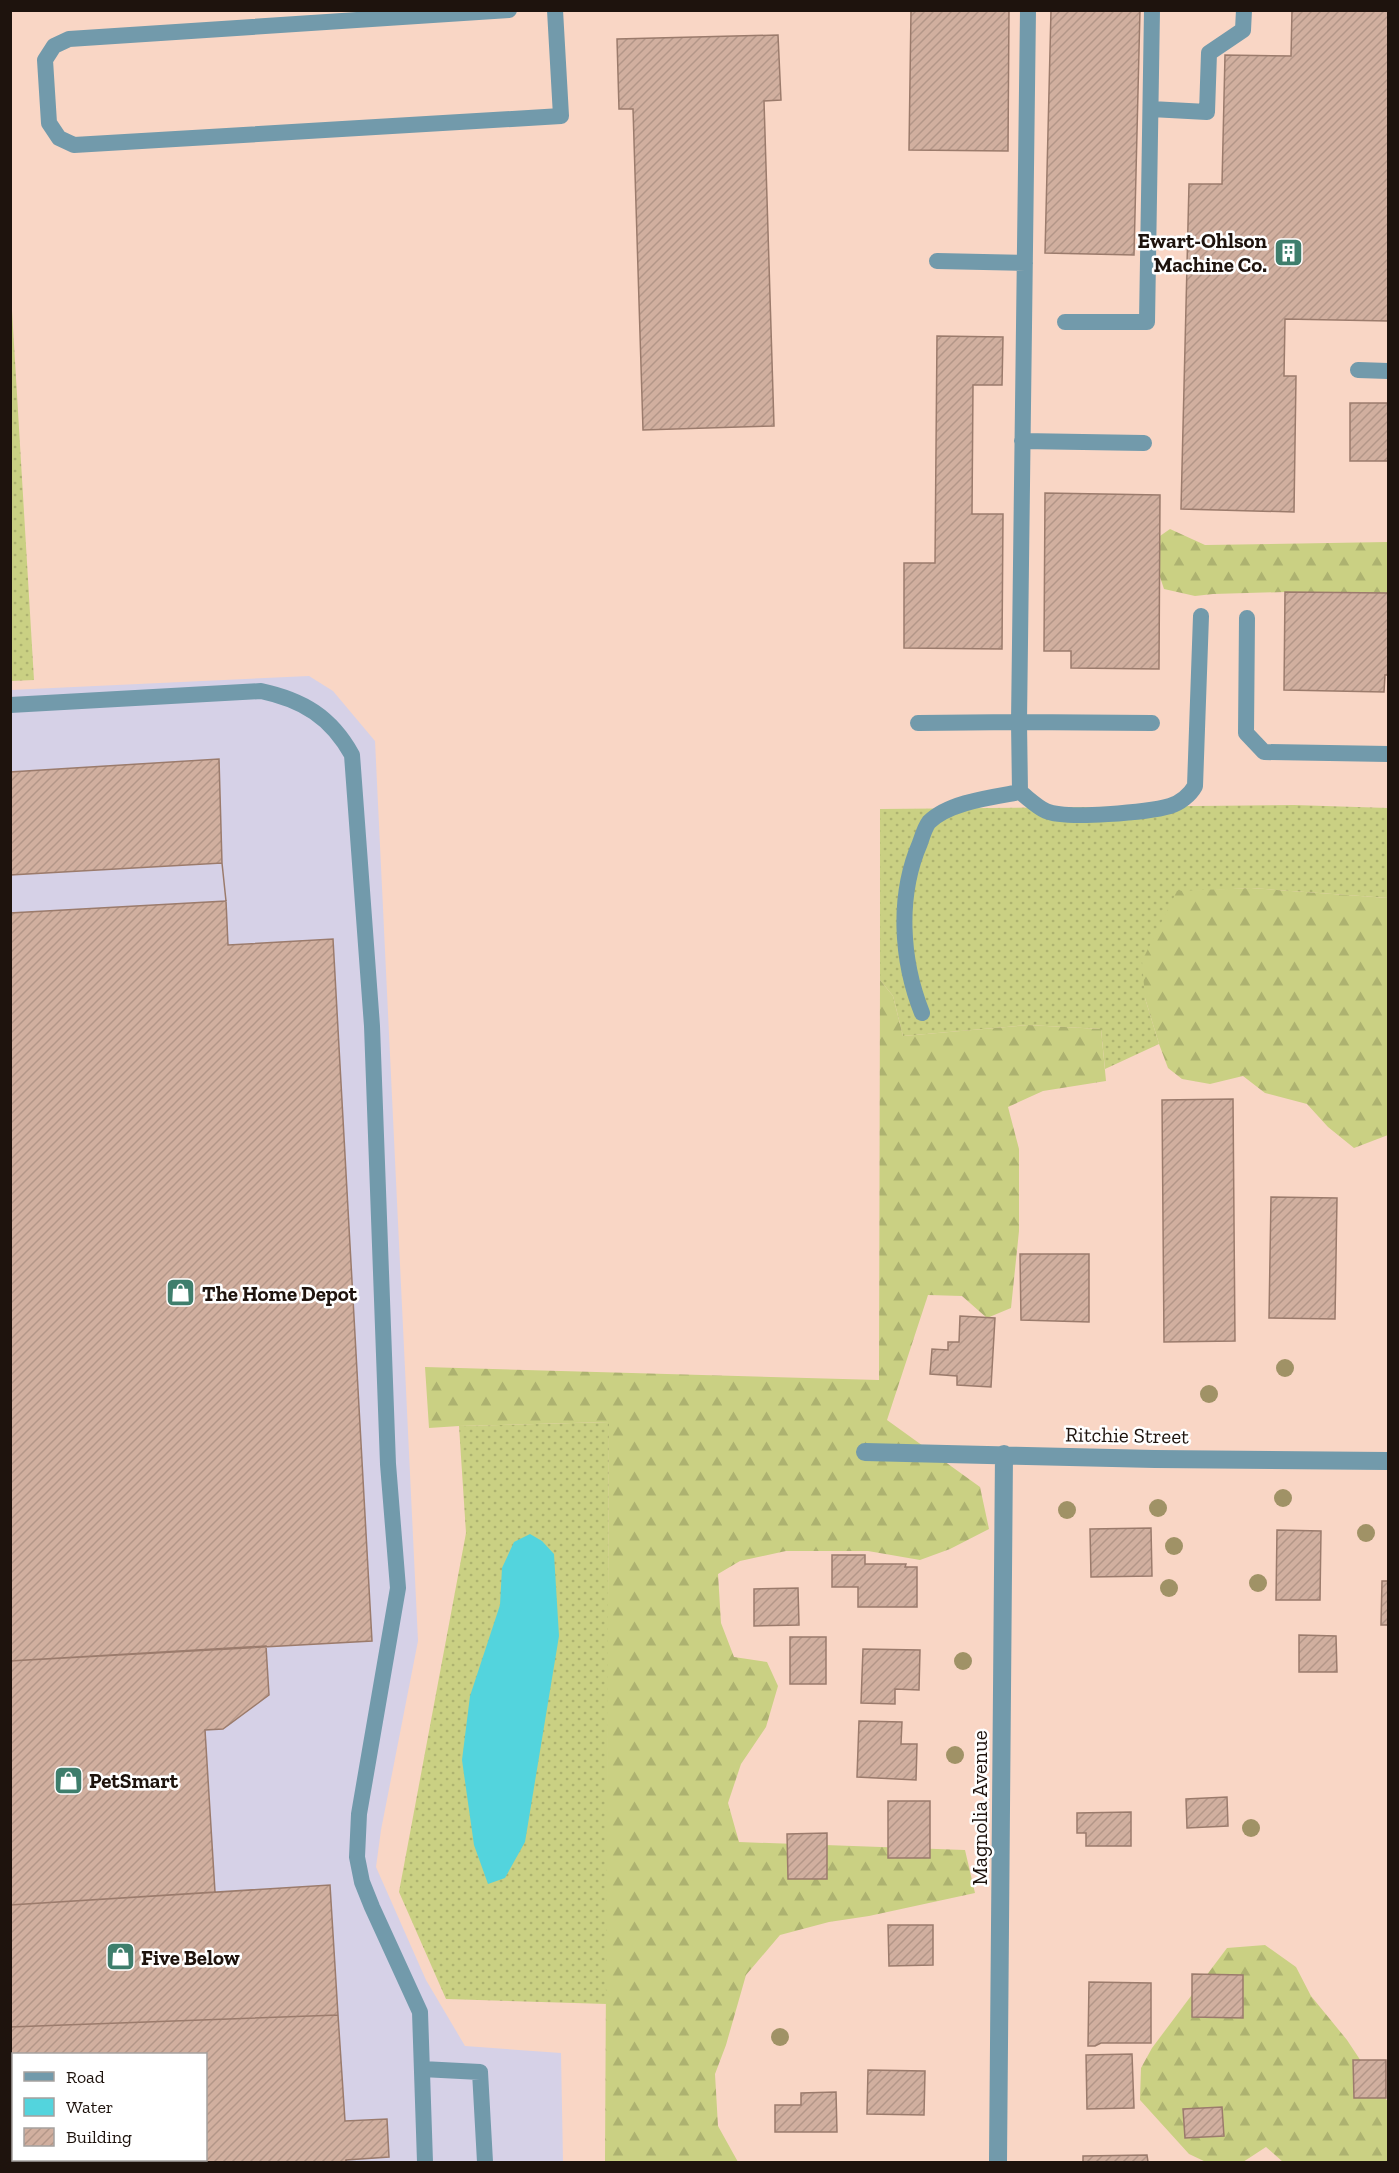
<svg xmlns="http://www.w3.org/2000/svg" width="1399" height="2173" viewBox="0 0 1399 2173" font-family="'Zilla Slab',serif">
<defs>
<pattern id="grass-dots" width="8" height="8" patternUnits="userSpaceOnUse" patternTransform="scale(1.5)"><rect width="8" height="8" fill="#cad083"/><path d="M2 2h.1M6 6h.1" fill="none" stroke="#adb270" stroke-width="1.8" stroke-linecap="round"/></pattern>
<pattern id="forest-firs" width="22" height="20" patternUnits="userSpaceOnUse" patternTransform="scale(1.5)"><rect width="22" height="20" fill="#cad083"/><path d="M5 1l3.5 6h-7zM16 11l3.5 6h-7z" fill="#adb270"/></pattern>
<pattern id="building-hatch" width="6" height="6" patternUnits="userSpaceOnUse" patternTransform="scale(1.5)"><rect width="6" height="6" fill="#d1af9f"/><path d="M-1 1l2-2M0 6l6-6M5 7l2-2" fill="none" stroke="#b39688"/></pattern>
</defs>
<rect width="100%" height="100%" fill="#f9d6c5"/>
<path fill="#d6d1e7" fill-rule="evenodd" d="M309,676L333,691L375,741L418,1641L381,1830L376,1867L426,1980L465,2046L561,2053L563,2162H11L10,690ZM14,2054H206V2160H14Z"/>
<path fill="url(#grass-dots)" d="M10,277L34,680L11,681H10Z
M1294,805L1388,808V898L1251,888L1177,892L1145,998L1159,1044L1105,1069L1101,1029L1028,1025L903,1036L893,996L880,980V809Z
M609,1422L607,2004L446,1999L399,1892L466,1533L459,1426Z"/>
<path fill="url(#forest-firs)" d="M1170,529L1205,545L1388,542V593L1285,592L1213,594L1195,596L1164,589L1160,577V536Z
M1251,888L1388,898V1135L1354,1148L1328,1127L1307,1104L1265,1093L1243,1076L1210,1084L1182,1079L1168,1068L1159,1044L1145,998L1142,961L1177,891Z
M880,980L893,996L903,1036L1028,1025L1101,1029L1106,1081L1043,1091L1008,1107L1019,1149V1231L1011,1308L987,1318L962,1296L928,1295L887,1420L980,1487L989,1529L950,1549L920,1560L868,1551H786L740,1561L718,1574L721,1623L734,1657L767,1662L778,1686L766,1727L741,1764L728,1803L739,1842L965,1850L975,1893L869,1916L829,1922L780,1935L746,1975L726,2045L715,2074L718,2126L738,2162H605L609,1422L459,1426L429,1428L425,1367L879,1380Z
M1265,1945L1296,1967L1311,1996L1347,2040L1388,2102V2162H1283L1266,2147L1243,2162H1206L1189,2154L1140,2100L1141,2068L1152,2048L1227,1948Z"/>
<path fill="#53d4dd" d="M530,1534L542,1541L554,1554L559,1636L525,1842L505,1878L488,1884L474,1845L462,1760L470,1696L500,1605L502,1568L514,1542Z"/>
<path fill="url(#building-hatch)" stroke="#9b7b6c" stroke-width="1.5" fill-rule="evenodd" d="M911,10H1009L1008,151L909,150Z
M1051,10H1140L1134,255L1045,253Z
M1292,10H1388V321L1285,319L1284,376H1296L1294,512L1181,509L1189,184H1222L1225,55L1291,56Z
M778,35L781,100L764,101L774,426L643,430L633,109H619L617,39Z
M937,336L1003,337L1002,385H973L972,514H1003L1002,649L904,648V563H935Z
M1350,403H1388V461H1350Z
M1045,493L1160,495L1159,669L1071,668V651H1044Z
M1285,592L1388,593V675H1385L1384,692L1284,690Z
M219,759L222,863L226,901L10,913V772Z
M222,863L226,901L10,913V875Z
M226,901L228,945L333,939L372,1641L10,1661V913Z
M1233,1099L1235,1341L1164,1342L1162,1100Z
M1271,1197L1337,1198L1335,1319L1269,1318Z
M1020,1254H1089V1322L1021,1320Z
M960,1316L995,1318L991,1387L957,1385V1376L930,1374L932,1349L948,1350V1342H959Z
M1151,1528L1152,1576L1091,1577L1090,1529Z
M1277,1530L1321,1531L1320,1600H1276Z
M832,1555H865V1564H906L905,1567H917V1607H858V1587H832Z
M1382,1581H1388V1625H1381Z
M798,1588L799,1625L754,1626V1589Z
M1299,1635L1336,1636L1337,1672H1299Z
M790,1637H826V1684H790Z
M266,1646L269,1695L223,1729L205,1730L215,1892L10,1905V1661Z
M863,1649L920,1650L919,1690L895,1689V1704L861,1703Z
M859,1721L902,1722L901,1744H917L916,1780L857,1777Z
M1227,1797L1228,1826L1187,1828L1186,1799Z
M888,1801H930V1858H888Z
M1131,1812V1846H1086V1833H1077V1813Z
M827,1833V1879H788L787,1834Z
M330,1885L338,2015L10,2027V1905Z
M888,1925H933V1965L889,1966Z
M1192,1974L1243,1975V2018L1192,2017Z
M1089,1982L1151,1983V2043H1101L1095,2046H1088Z
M338,2015L345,2121L387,2119L389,2157L346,2160V2162H10V2027ZM14,2054H206V2160H14Z
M1132,2054L1134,2108L1087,2109L1086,2055Z
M1353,2060H1386V2098H1354Z
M868,2070L925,2071L924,2115L867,2114Z
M836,2092L837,2132H775V2105H801V2093Z
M1222,2107L1224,2136L1185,2138L1183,2109Z
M1147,2155L1148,2162H1083V2156Z"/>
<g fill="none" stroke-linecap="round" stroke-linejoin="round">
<path stroke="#729aab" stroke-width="16" d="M509,10L69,39L54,46L45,60L49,123L59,138L74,145L561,116L555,10
M1028,10L1019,722L1152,723
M1151,109L1207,112L1209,53L1243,30L1244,10
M937,261L1025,263
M1065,322H1147L1152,10
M1358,370L1388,371
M1022,441L1144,443
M1247,618L1246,733L1264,752L1388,754
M10,705L261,691C303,700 331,717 352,755L372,1026L388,1464L398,1588L359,1814L357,1857L362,1882L372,1907L420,2012L425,2162
M918,723L1019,722L1020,792C1028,798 1037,807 1046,811C1066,820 1149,812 1170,806C1180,803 1190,795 1195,786L1201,616
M922,1013C901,960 897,896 920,843C922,837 925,827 929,822C949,802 993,797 1020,792
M422,2069L480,2072L485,2162"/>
<path stroke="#729aab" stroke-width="18" d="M865,1452L1155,1459L1388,1461
M998,2162L1004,1454"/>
</g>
<g fill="#a09266">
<circle cx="1285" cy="1368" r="9"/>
<circle cx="1209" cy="1394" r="9"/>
<circle cx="1283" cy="1498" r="9"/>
<circle cx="1158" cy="1508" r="9"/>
<circle cx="1067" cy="1510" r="9"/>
<circle cx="1366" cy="1533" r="9"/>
<circle cx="1174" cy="1546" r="9"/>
<circle cx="1258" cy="1583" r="9"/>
<circle cx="1169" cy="1588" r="9"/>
<circle cx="963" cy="1661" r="9"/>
<circle cx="955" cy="1755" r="9"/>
<circle cx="1251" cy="1828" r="9"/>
<circle cx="780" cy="2037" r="9"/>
</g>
<defs>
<symbol id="building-square" viewBox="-11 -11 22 22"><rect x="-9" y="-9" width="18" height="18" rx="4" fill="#3e7e6c" stroke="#fff"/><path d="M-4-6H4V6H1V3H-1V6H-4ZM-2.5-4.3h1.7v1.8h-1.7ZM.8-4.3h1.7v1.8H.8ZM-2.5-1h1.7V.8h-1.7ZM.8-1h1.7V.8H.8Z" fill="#fff"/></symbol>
<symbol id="shop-square" viewBox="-11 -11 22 22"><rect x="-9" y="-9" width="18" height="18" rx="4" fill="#3e7e6c" stroke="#fff"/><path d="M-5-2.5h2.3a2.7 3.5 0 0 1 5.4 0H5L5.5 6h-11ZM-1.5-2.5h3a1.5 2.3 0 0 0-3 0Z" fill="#fff"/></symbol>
</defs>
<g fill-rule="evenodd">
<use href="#building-square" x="1272" y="236" width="33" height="33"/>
<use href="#shop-square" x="164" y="1276" width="33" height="33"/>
<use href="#shop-square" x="52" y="1764" width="33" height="33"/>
<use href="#shop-square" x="104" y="1940" width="33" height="33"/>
</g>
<g text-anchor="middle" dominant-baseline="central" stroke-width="5" stroke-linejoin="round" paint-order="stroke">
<g font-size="21" font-weight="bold" fill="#1e130d" stroke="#fff" text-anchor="start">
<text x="1267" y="240" text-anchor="end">Ewart-Ohlson<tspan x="1267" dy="24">Machine Co.</tspan></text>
<text x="202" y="1293">The Home Depot</text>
<text x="89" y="1780">PetSmart</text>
<text x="141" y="1957">Five Below</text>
</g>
<g font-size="21" fill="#1e130d" stroke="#fff">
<text transform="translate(1127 1435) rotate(1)">Ritchie Street</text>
<text transform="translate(979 1808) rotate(-90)">Magnolia Avenue</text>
</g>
</g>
<rect width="1399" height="2173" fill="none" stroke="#1e130d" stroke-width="24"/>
<rect x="12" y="2053" width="195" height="108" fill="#ffffff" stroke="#a5a19e" stroke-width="1.5"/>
<rect x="24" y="2072" width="30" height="9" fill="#729aab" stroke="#a5a19e" stroke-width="1.5"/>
<text x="66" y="2083" font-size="18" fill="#1e130d">Road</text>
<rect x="24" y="2098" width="30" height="18" fill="#53d4dd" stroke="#a5a19e" stroke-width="1.5"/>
<text x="66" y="2113" font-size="18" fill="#1e130d">Water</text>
<rect x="24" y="2128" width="30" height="18" fill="url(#building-hatch)" stroke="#a5a19e" stroke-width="1.5"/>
<text x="66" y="2143" font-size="18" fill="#1e130d">Building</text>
</svg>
